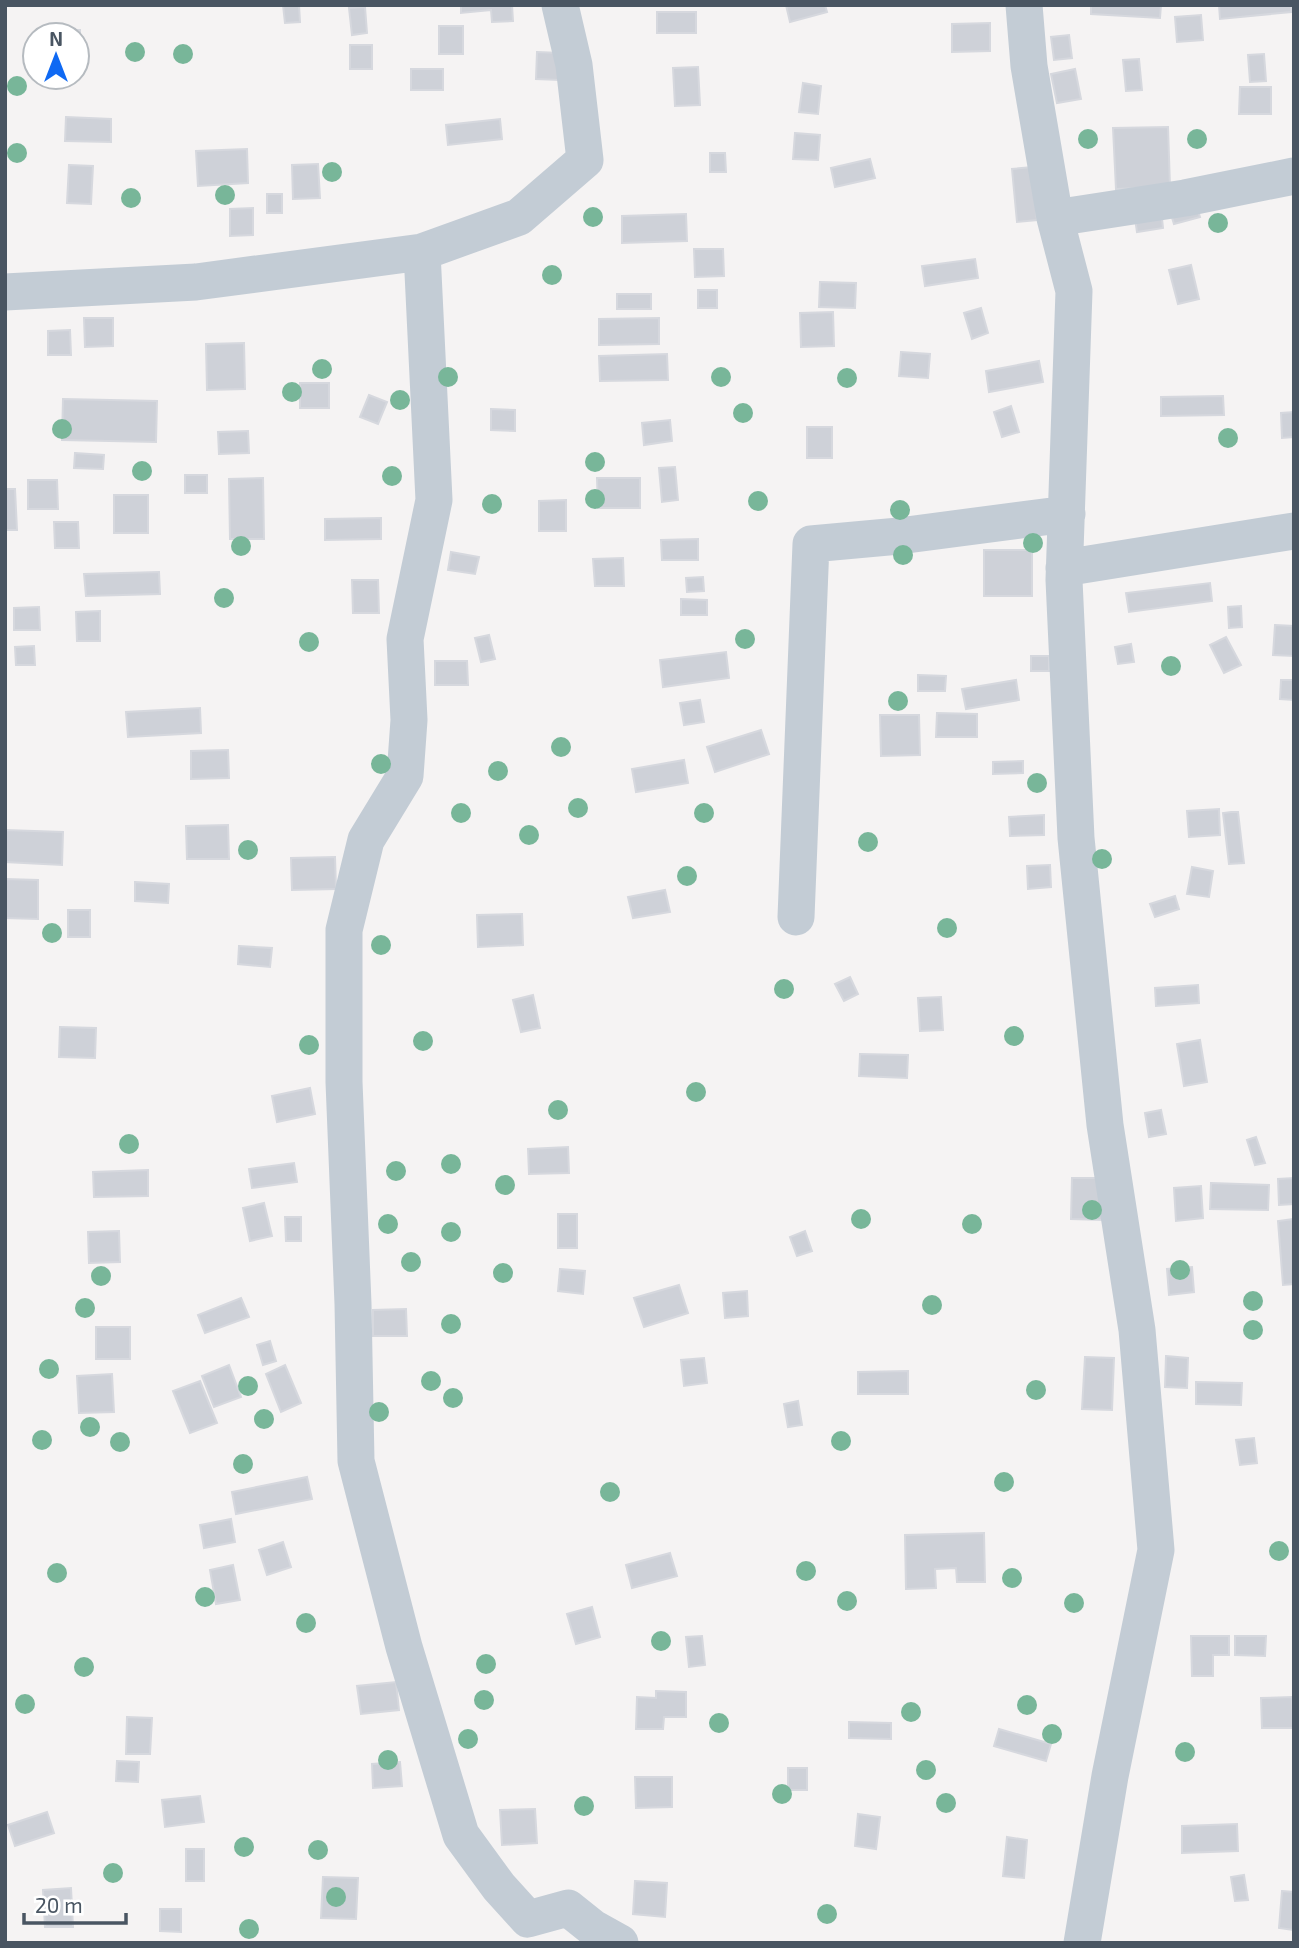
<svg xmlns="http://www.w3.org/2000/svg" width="1299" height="1948" viewBox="0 0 1299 1948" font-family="'Exo 2',sans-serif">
<rect width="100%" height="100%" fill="#f5f3f3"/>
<path fill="#ced1d8" stroke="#d6d8de" stroke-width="2" d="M283,5H299L300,22L285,23Z
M461,5H512L513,21L492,22L491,10L461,13Z
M786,5H825L827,12L790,22Z
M1091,5H1161L1160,18L1091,14Z
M1219,5H1291V12L1220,19Z
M365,7L367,33L352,35L349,8Z
M657,12H696V33H657Z
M1201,15L1203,40L1177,42L1175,17Z
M990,23V51L952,52V24Z
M439,26H463V54H439Z
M59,30H80V65H77V35H60Z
M1069,35L1072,58L1054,60L1051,37Z
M350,45H372V69H350Z
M537,52L560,53V80L536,79Z
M1264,54L1266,81L1250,82L1248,55Z
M1139,59L1142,90L1126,91L1123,60Z
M698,67L700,105L675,106L673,68Z
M411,69H443V90H411Z
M1075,69L1081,99L1057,103L1051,74Z
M803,83L821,86L818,114L799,112Z
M1240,87H1271V114H1239Z
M66,117L111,119V142L65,141Z
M500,119L502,139L448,145L446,125Z
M1168,127L1170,187L1116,189L1113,128Z
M795,133L820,135L818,160L793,159Z
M247,149L248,183L198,186L196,151Z
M710,153H725L726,172H710Z
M870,159L875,178L835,187L831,168Z
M318,164L320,198L293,199L292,165Z
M69,165L93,166L91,204L67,203Z
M1032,167L1037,220L1017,222L1012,169Z
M267,194H282V213H267Z
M1194,197L1200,217L1174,224L1168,205Z
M253,208V235L230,236V209Z
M1161,209L1163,228L1137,232L1134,212Z
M686,214L687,241L622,243V216Z
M694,249H723L724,276L695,277Z
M975,259L978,278L925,286L922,266Z
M1191,265L1199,299L1178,304L1169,270Z
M820,282L856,283L855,308L819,307Z
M698,290H717V308H698Z
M617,294H651V309H617Z
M981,308L988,333L972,339L964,313Z
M833,312L834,346L801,347L800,313Z
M84,318H113V346L85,347Z
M659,318V344L599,345V319Z
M70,330L71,355H48V331Z
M244,343L245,389L207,390L206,344Z
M901,352L930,354L928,378L899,376Z
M667,354L668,380L600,381L599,356Z
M1039,361L1043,382L989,392L986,371Z
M300,383H329V408H300Z
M369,395L387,402L378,424L360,417Z
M1223,396L1224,415L1161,416V397Z
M63,399L157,401L156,442L62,440Z
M1011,406L1019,432L1002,437L994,412Z
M491,409L515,410V431L491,430Z
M1294,412V437L1282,438L1281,413Z
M670,420L672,441L644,445L642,423Z
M807,427H832V458H807Z
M248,431L249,453L219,454L218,432Z
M75,453L104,455L103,469L74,468Z
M675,467L678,500L662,502L659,468Z
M185,475H207V493H185Z
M263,478L264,539H230L229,479Z
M597,478H640V508H598Z
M28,480H57L58,509H28Z
M5,489H15L17,530H5Z
M114,495H148V533H114Z
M566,500V531H539V501Z
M381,518V539L325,540V519Z
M54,522H78L79,548H55Z
M698,539V560H662L661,540Z
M984,550H1032V596H984Z
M451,552L479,557L475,574L448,570Z
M623,558L624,586H595L593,559Z
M159,572L160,594L86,596L84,574Z
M703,577L704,591L687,592L686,578Z
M352,580H378L379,613H353Z
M1210,583L1212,601L1129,612L1126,593Z
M681,599L707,600V615H681Z
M1241,606L1242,627L1229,628L1228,607Z
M39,607L40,630H14V608Z
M100,611V641H77L76,612Z
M1275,625L1294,626V656L1273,655Z
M489,635L495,659L481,662L475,638Z
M1226,637L1241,665L1224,673L1210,645Z
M1131,644L1134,662L1118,664L1115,647Z
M34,646L35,665H16L15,647Z
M726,652L729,678L663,687L660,660Z
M1031,656H1049V671H1031Z
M435,661H467L468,685H435Z
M918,675L946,676L945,691H918Z
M1016,680L1019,700L966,709L962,689Z
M1281,680H1294V700L1280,699Z
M700,700L704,722L684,725L680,703Z
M200,708L201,733L128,737L126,712Z
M937,713L977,714V737H936Z
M880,715H919L920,755L881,756Z
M761,730L769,754L715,772L707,747Z
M228,750L229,778L191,779V751Z
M684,760L688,783L636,792L632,769Z
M1023,761V773L993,774V762Z
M1219,809L1220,835L1189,837L1187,811Z
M1231,812H1238L1244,863L1229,864L1223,813Z
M1044,815V835L1010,836L1009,817Z
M228,825L229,859H187L186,826Z
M5,830L63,832L62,865L5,862Z
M335,857L336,889L292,890L291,858Z
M1050,865L1051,887L1028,889L1027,866Z
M1192,867L1213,871L1209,897L1187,894Z
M5,879L38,880V919L5,918Z
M135,882L169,884L168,903L135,901Z
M665,890L670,912L633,918L628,897Z
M1175,896L1179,909L1155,917L1150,904Z
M68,910H90V937H68Z
M522,914L523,945L478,947L477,915Z
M239,946L272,948L270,967L238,964Z
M850,977L858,994L844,1001L835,984Z
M1198,985L1199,1003L1156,1006L1155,988Z
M533,995L540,1028L521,1032L513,1000Z
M941,997L943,1030L920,1031L918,998Z
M60,1027L96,1028L95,1058L59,1057Z
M1200,1040L1207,1082L1184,1086L1177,1044Z
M860,1054L908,1055L907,1078L859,1076Z
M310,1088L315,1114L277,1122L272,1096Z
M1161,1110L1166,1134L1149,1137L1145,1113Z
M1256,1137L1265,1163L1255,1165L1247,1140Z
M568,1147L569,1173L529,1174L528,1149Z
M294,1163L297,1182L252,1188L249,1169Z
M148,1170V1196L94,1197L93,1172Z
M1072,1178H1104V1220L1071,1219Z
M1294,1178V1204L1279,1205L1278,1179Z
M1211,1183L1269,1185L1268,1210L1210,1209Z
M1201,1186L1203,1218L1176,1221L1174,1188Z
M264,1203L272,1236L250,1241L243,1208Z
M558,1214H577V1248H558Z
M285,1217H301V1241H286Z
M1294,1219V1284L1283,1285L1278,1221Z
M119,1231L120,1262L89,1263L88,1232Z
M805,1231L812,1251L797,1256L790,1237Z
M1192,1267L1194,1292L1169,1295L1167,1269Z
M560,1269L585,1271L583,1294L558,1291Z
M679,1285L688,1313L644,1327L634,1298Z
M747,1291L748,1316L725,1318L723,1293Z
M241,1298L249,1317L205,1333L198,1315Z
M406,1309L407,1336H373V1310Z
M96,1327H130V1359H96Z
M270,1341L276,1361L263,1365L257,1345Z
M1166,1356L1188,1358L1187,1388L1165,1387Z
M1085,1357L1114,1358L1112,1410L1082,1409Z
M704,1358L707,1383L684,1386L681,1360Z
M229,1365L241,1397L214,1407L202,1376Z
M285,1365L301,1403L281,1412L266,1374Z
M908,1371V1394H858V1372Z
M112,1374L114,1412L79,1413L77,1376Z
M200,1381L217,1423L190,1433L173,1391Z
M1196,1382L1242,1383L1241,1405L1196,1404Z
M798,1401L802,1425L788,1427L784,1404Z
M1254,1438L1257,1463L1240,1465L1236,1440Z
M307,1477L312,1499L236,1514L232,1492Z
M231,1519L235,1542L204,1548L200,1525Z
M984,1533L985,1582H957L956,1568L935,1569L936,1588L906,1589L905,1535Z
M283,1542L291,1567L267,1575L259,1550Z
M670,1553L677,1576L632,1588L626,1565Z
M233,1565L240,1600L216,1604L210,1570Z
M592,1607L600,1637L576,1644L567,1614Z
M702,1636L705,1665L689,1667L686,1637Z
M1191,1636H1229V1655H1213V1676H1192Z
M1235,1636H1266L1265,1656L1235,1655Z
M396,1682L399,1710L361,1714L357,1686Z
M656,1691L686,1692V1717H664L663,1729H636L637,1697L656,1698Z
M1292,1697L1293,1728H1262L1261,1698Z
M127,1717L152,1718L150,1754H126Z
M849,1722L891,1723V1739L849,1738Z
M999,1729L1051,1744L1046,1761L994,1746Z
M117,1761L139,1762L138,1782L116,1781Z
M400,1762L402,1786L373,1788L372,1764Z
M788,1768H807V1790H788Z
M635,1777H672V1807L636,1808Z
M200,1796L204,1822L165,1827L162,1800Z
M535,1809L537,1843L502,1845L500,1810Z
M47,1812L54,1833L15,1846L8,1825Z
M858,1814L880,1817L876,1849L855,1846Z
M1237,1824L1238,1851L1182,1853V1826Z
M1007,1837L1027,1840L1024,1878L1003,1876Z
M186,1849H204V1881H186Z
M1244,1875L1248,1900L1235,1901L1231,1877Z
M323,1877L358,1878L356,1919L321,1918Z
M635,1881L667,1883L665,1917L633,1914Z
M71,1888L73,1927H45L43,1890Z
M1282,1891L1294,1892V1930L1279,1928Z
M160,1909H181V1932L160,1931Z"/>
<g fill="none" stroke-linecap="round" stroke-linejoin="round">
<path stroke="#c3ccd5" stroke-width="37" d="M560,5L574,65L585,160L519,217L422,252L434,500L405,639L409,720L405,776L366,840L344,930V1082L353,1304L356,1461L404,1647L461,1835L499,1887L528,1919L568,1908L593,1928L620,1943
M1024,5L1029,66L1055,218L1074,291L1064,580L1076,838L1105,1125L1137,1330L1156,1550L1110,1776L1082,1943
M1055,218L1185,198L1294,176
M5,292L196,282L422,252
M1064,568L1294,531
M796,917L811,544L899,536L1067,514"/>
</g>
<g fill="#78b699">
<circle cx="135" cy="52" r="10"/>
<circle cx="183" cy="54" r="10"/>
<circle cx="17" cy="86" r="10"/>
<circle cx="1088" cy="139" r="10"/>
<circle cx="1197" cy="139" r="10"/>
<circle cx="17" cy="153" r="10"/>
<circle cx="332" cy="172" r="10"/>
<circle cx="225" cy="195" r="10"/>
<circle cx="131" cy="198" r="10"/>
<circle cx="593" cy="217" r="10"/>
<circle cx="1218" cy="223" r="10"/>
<circle cx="552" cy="275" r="10"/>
<circle cx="322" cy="369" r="10"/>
<circle cx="448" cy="377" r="10"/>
<circle cx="721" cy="377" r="10"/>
<circle cx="847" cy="378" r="10"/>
<circle cx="292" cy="392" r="10"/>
<circle cx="400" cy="400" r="10"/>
<circle cx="743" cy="413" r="10"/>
<circle cx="62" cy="429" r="10"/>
<circle cx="1228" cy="438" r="10"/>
<circle cx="595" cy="462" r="10"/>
<circle cx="142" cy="471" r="10"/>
<circle cx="392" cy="476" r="10"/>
<circle cx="595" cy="499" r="10"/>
<circle cx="758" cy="501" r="10"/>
<circle cx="492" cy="504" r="10"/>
<circle cx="900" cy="510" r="10"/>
<circle cx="1033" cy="543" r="10"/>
<circle cx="241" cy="546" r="10"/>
<circle cx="903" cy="555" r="10"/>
<circle cx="224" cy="598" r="10"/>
<circle cx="745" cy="639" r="10"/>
<circle cx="309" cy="642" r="10"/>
<circle cx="1171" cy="666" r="10"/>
<circle cx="898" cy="701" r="10"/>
<circle cx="561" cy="747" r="10"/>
<circle cx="381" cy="764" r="10"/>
<circle cx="498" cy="771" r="10"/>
<circle cx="1037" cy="783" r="10"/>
<circle cx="578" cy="808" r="10"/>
<circle cx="461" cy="813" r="10"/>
<circle cx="704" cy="813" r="10"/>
<circle cx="529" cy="835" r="10"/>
<circle cx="868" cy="842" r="10"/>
<circle cx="248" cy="850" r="10"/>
<circle cx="1102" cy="859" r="10"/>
<circle cx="687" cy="876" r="10"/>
<circle cx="947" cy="928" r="10"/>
<circle cx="52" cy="933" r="10"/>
<circle cx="381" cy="945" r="10"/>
<circle cx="784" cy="989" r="10"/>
<circle cx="1014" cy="1036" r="10"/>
<circle cx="423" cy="1041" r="10"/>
<circle cx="309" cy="1045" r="10"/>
<circle cx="696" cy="1092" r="10"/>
<circle cx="558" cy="1110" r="10"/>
<circle cx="129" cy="1144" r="10"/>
<circle cx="451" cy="1164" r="10"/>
<circle cx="396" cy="1171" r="10"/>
<circle cx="505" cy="1185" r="10"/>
<circle cx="1092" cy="1210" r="10"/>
<circle cx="861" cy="1219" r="10"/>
<circle cx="388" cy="1224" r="10"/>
<circle cx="972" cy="1224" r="10"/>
<circle cx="451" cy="1232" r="10"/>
<circle cx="411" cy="1262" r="10"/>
<circle cx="1180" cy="1270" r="10"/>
<circle cx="503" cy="1273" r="10"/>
<circle cx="101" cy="1276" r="10"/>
<circle cx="1253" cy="1301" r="10"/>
<circle cx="932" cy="1305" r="10"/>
<circle cx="85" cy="1308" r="10"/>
<circle cx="451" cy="1324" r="10"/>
<circle cx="1253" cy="1330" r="10"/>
<circle cx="49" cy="1369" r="10"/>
<circle cx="431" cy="1381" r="10"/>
<circle cx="248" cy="1386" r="10"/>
<circle cx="1036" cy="1390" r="10"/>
<circle cx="453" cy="1398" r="10"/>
<circle cx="379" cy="1412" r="10"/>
<circle cx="264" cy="1419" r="10"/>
<circle cx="90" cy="1427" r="10"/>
<circle cx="42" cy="1440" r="10"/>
<circle cx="841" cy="1441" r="10"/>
<circle cx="120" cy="1442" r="10"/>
<circle cx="243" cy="1464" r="10"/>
<circle cx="1004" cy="1482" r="10"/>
<circle cx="610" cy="1492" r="10"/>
<circle cx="1279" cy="1551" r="10"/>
<circle cx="806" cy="1571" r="10"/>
<circle cx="57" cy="1573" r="10"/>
<circle cx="1012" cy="1578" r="10"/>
<circle cx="205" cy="1597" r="10"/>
<circle cx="847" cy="1601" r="10"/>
<circle cx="1074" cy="1603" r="10"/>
<circle cx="306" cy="1623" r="10"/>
<circle cx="661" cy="1641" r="10"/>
<circle cx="486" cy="1664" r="10"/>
<circle cx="84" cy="1667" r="10"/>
<circle cx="484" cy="1700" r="10"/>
<circle cx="25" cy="1704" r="10"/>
<circle cx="1027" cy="1705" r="10"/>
<circle cx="911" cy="1712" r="10"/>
<circle cx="719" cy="1723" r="10"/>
<circle cx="1052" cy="1734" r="10"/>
<circle cx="468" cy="1739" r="10"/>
<circle cx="1185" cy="1752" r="10"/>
<circle cx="388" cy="1760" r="10"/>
<circle cx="926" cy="1770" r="10"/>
<circle cx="782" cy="1794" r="10"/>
<circle cx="946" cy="1803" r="10"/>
<circle cx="584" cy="1806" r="10"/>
<circle cx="244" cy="1847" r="10"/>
<circle cx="318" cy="1850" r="10"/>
<circle cx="113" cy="1873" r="10"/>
<circle cx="336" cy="1897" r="10"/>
<circle cx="827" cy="1914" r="10"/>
<circle cx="249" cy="1929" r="10"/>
</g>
<rect width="1299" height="1948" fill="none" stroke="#495562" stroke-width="14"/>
<g transform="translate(56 56)"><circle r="33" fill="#ffffff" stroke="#b6bbc0" stroke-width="2"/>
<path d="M0-5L12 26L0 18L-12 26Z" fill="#0f69f3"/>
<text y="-10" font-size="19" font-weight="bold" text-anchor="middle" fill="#495562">N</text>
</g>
<path d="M24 1913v10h102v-10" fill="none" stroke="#495562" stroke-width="3.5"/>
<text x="35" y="1913" font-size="21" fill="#495562" stroke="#ffffff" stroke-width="5" paint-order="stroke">20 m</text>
</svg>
